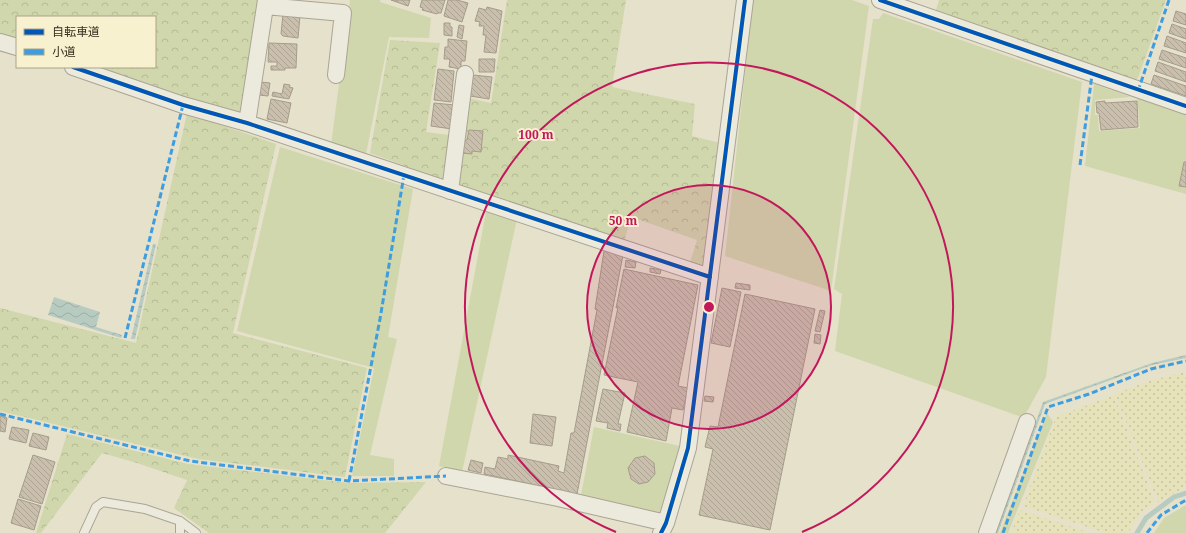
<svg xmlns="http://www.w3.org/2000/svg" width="1186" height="533" viewBox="0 0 1186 533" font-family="'Noto Serif','Noto Sans JP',serif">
<defs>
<pattern id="farmland-dots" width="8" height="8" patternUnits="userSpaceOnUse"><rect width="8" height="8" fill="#e6e3ba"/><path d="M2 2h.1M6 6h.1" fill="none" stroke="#c6c39f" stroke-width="1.8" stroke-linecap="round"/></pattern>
<pattern id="forest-crowns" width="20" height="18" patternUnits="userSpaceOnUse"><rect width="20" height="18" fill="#d1d7ac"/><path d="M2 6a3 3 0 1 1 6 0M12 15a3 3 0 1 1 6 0" fill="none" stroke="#b4b993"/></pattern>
<pattern id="water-waves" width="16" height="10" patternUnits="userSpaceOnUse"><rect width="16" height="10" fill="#b7cbc1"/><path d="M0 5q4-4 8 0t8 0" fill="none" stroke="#9eafa5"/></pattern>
<pattern id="building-back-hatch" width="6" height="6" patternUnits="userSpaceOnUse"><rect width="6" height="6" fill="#c9bfac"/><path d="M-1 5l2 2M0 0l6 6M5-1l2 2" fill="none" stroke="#ada493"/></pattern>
</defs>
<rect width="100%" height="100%" fill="#e5e1cb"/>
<path fill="url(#farmland-dots)" d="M1184,372L1186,379V487L1158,502L1115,394L1149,381Z
M1114,395L1155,503L1146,508L1140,513L1128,533H1106L1023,506L1056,417Z
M1020,510L1090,533H1011Z"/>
<path fill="#d1d7ac" d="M350,0H380V2L431,18L429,38L389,37L366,154L331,145Z
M753,0H852L869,6L831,291L725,256Z
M883,13L1082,82L1046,377L1025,415L1019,416L835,351L842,294L834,289L873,19H879Z
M1094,84L1131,97L1095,100V115H1098L1099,131L1140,128L1137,97L1186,113V194L1085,166Z
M280,147L413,189L388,337L397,339L370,455L394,459V476H352L374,368L237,331Z
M486,212L517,219L462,472L439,466Z
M1047,413L1053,422L1008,533H1000Z
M594,427L680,446L672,481L661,516L581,495Z
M1186,505V533H1154L1164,518Z"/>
<path fill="url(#forest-crowns)" d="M0,0H261L243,116L96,67H155V17H17V40L0,35Z
M507,0H626L612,87L695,104L692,136L720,143L706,268L690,262L697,240L631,217L624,242L458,185L468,98L491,103Z
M939,0H1166L1138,78L1132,81L935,13Z
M390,40L440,43L426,132L449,135L446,181L370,153Z
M187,113L276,144L233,333L367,368L345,477L198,459L0,411V308L136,343Z
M67,434L188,464L349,483L426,482L385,533H209L174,508L187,480L137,463L102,453L41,533H36Z"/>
<path fill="url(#water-waves)" d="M153,244H156L135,339H131Z
M54,297L100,312L96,327L122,335L121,338L48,315Z
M1186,355V358L1152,365L1045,404L998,533H996L1043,402L1152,363Z"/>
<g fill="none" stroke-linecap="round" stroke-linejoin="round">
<path stroke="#b7cbc1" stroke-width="5" d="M1137,533L1146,518L1174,497L1186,493"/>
</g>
<path fill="url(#building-back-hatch)" stroke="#a59c8a" d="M391,0H410L408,6Z
M422,0H445L441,13H437V14L422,10L423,8L420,7Z
M448,0H457L468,3L462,22L444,16Z
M487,7L502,11L496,53L484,52L486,35H483L484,26H479L480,22L475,21L479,8L486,10Z
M1176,11L1186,14V25L1173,21Z
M283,14L300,16L298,38L283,36L281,34Z
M444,23H450V27H452V36L444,35Z
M1172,24L1186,29V39L1169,33Z
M459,25L464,26L462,39L457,37Z
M1167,36L1186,43V53L1164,46Z
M448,39L467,41L465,61H461V69L449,67L450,59H444L445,47H448Z
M269,43L297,44L296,68H285V70H271V66H277V62H268Z
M1162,50L1186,58V68L1159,59Z
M479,59H495L494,72H479Z
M1158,62L1186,72V82L1155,71Z
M438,69L454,71L451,102L434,100Z
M473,75L492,77L489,99L470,96Z
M1154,75L1186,86V96L1151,84Z
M261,82L270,83L268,96L259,95Z
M284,84L290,85L289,87L293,88L289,99L272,96L273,92L282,94Z
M271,99L291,103L287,123L267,119Z
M1105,101V103L1137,101L1138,127L1101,130L1099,113H1097L1096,102Z
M434,103L455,105L452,129L431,126Z
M469,130L483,131L481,152L472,151V154L462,153L464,141L467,140Z
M1184,162H1186V187L1179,186Z
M604,251L623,255L577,494L484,474L485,467L495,469L498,457L508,459V455L559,466L558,471L564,473L571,433H574L597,310L595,309Z
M626,260L636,262L635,268L625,267Z
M650,268L661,270L660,274L650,272Z
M624,269L698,285L678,386L688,388L683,410L672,408L666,441L627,432L638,382L604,375L618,307L616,308Z
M736,283L750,285V290L735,288Z
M722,288L741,292L730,347L711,343Z
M745,294L815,309L770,530L699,515L713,449L705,447L710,426L718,427Z
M820,310L825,311L820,332L815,331Z
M815,334L821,335L820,344L814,343Z
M603,389L625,393L618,424H621L620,431L607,428L608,423L596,421Z
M705,396L714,397L713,402L704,401Z
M533,414L556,417L552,446L530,443Z
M0,416L7,418L5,432L0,431Z
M12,427L29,430L26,443L9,439Z
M33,433L49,437L46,450L29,446Z
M33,455L55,462L42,504L19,497Z
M645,456L654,463L655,474L648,482L639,484L631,479L628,468L635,458Z
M471,460L483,463L481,473L468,470Z
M18,499L41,506L34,530L11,523Z"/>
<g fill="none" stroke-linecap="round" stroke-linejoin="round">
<defs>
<path id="service" d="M180,521V533
M84,533L96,507L103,502L145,509L180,521L196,533"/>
<path id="minor" d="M880,0L1186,106
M265,6L343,13L336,75
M0,42L17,47
M73,67L183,105L247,123L710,277
M247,123L266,0
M450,191L465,74
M446,476L558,498L666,523
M661,533L666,523L688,448L745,0
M987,533L1027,422"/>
</defs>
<use href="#service" stroke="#aaa495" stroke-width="10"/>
<use href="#minor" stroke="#aaa495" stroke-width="18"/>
<use href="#service" stroke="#eceadd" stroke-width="8"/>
<use href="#minor" stroke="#eceadd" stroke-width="16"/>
<path stroke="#3e9ddf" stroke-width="3" stroke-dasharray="6 3" stroke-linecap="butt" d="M1138,91L1169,0
M1080,165L1092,75
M125,338L183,105
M0,414L190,461L349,481L446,476
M349,481L380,319L404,175
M1003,533L1048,407L1089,394L1151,369L1186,361
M1147,533L1161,515L1186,500"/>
<defs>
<path id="cycleway" d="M880,0L1186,106
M73,67L183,105L247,123L710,277
M661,533L666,523L688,448L745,0"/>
</defs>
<use href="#cycleway" stroke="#f7f1d0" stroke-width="6"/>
<use href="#cycleway" stroke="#0057b8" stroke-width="4"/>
</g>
<circle cx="709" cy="307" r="122" fill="#c2185b" fill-opacity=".12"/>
<g fill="none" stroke="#c2185b" stroke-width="2">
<circle cx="709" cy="307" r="122"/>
<path d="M616 532A244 244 0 1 1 802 532"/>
</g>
<circle cx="709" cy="307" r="6" fill="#c2185b" stroke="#f7f1d0" stroke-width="2"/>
<g font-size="12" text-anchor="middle" font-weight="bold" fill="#c2185b" stroke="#f7f1d0" stroke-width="4" stroke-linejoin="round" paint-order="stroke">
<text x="536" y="139">100 m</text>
<text x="623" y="225">50 m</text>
</g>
<rect x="16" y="16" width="140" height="52" fill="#f7f1d0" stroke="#aba388"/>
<rect x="24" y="29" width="20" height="6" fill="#0057b8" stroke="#aba388"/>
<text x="52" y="36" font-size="12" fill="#392e1c">自転車道</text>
<rect x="24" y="49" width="20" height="6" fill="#3e9ddf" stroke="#aba388"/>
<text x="52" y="56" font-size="12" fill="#392e1c">小道</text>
</svg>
